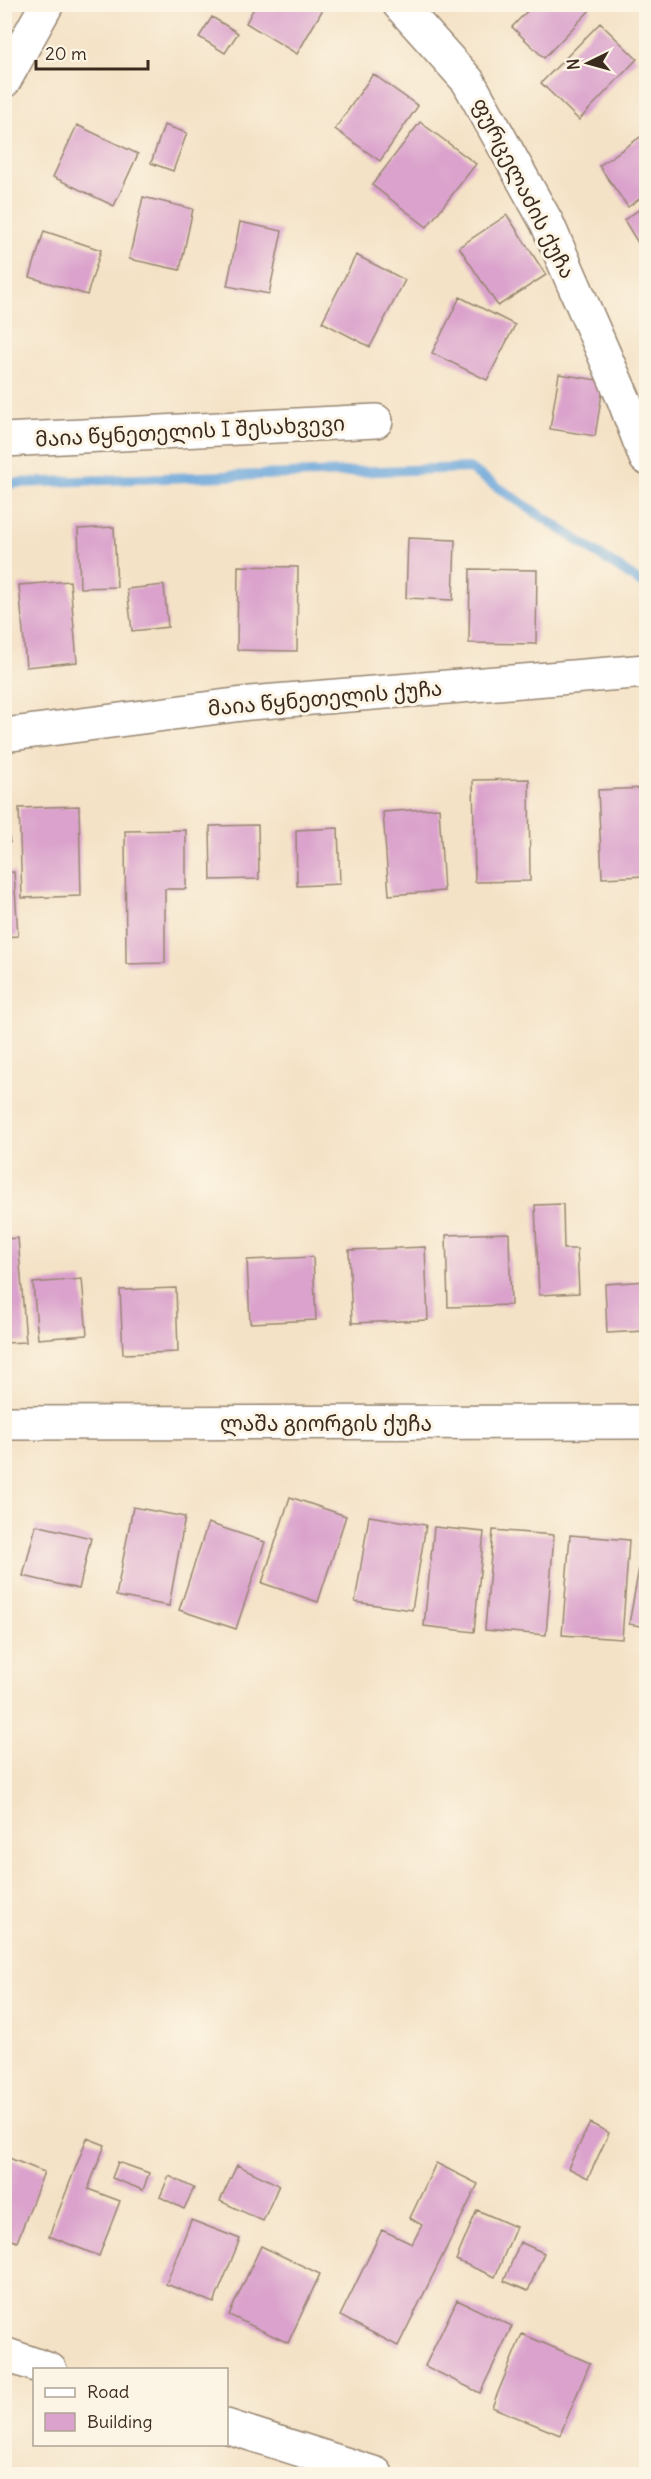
<svg xmlns="http://www.w3.org/2000/svg" width="651" height="2479" viewBox="0 0 651 2479" font-family="Delius,'Noto Sans Georgian',sans-serif">
<rect width="100%" height="100%" fill="#fcf5e5"/>
<filter id="ink" filterUnits="userSpaceOnUse"><feTurbulence type="fractalNoise" baseFrequency=".0167" numOctaves="2"/><feDisplacementMap in="SourceGraphic" scale="12" xChannelSelector="R" yChannelSelector="G"/><feConvolveMatrix kernelMatrix="1 2 1 2 8 2 1 2 1" color-interpolation-filters="sRGB"/></filter>
<filter id="wash" filterUnits="userSpaceOnUse"><feTurbulence type="fractalNoise" baseFrequency=".008" numOctaves="4" result="noise"/><feDisplacementMap in="SourceGraphic" scale="24" xChannelSelector="R" yChannelSelector="G"/><feGaussianBlur stdDeviation="1.35" result="paint"/><feColorMatrix in="noise" values="0 0 0 0 0 0 0 0 0 0 0 0 0 0 0 0 0 1.4 0 .05"/><feComposite in="paint" operator="in"/></filter>
<g filter="url(#wash)">
<rect width="100%" height="100%" fill="#f4e2c6"/>
<g fill="none" stroke-linecap="round" stroke-linejoin="round">
<path stroke="#69a5da" stroke-width="10" d="M4,486L14,483L469,468L646,586"/>
</g>
<g id="blocks">
<path fill="#daa2cc" d="M256,4H326L297,54L246,23Z
M534,4H587L591,9L544,58L512,27Z
M212,17L238,33L225,53L199,37Z
M600,23L637,59L579,120L541,83Z
M373,74L418,106L380,161L335,129Z
M420,122L476,164L427,227L372,185Z
M77,125L138,154L114,206L53,177Z
M164,125L187,133L173,171L151,163Z
M646,133V194L628,207L599,166Z
M143,197L193,209L180,270L129,259Z
M646,205V256L624,220Z
M507,215L546,275L498,306L459,247Z
M240,222L282,231L269,294L227,286Z
M44,231L101,250L87,295L30,277Z
M356,255L405,280L370,347L322,322Z
M460,297L515,325L487,380L432,353Z
M559,374L604,381L595,436L550,429Z
M114,527L117,587L80,588L78,529Z
M408,538L455,540L453,600L406,598Z
M238,566L298,567L297,651L237,650Z
M470,569L537,570L536,644L469,643Z
M70,581L77,662L26,667L19,585Z
M164,585L168,627L132,631L127,589Z
M529,779L530,881L475,882L473,780Z
M646,788V876L602,878L598,790Z
M4,804L10,843L4,844Z
M79,806L81,896L22,898L19,808Z
M439,808L444,891L389,895L383,812Z
M258,825L259,879L211,880L210,826Z
M338,828L340,884L297,886L296,830Z
M186,830V889H165V963L126,964L125,831Z
M14,872L18,936L4,937V873Z
M563,1204L564,1249H577L579,1293L539,1295L535,1205Z
M509,1233L511,1305L448,1307L446,1235Z
M18,1238L26,1342L4,1343V1239Z
M425,1247L428,1320L352,1323L349,1250Z
M313,1257L316,1320L250,1323L247,1260Z
M82,1279L87,1335L38,1339L33,1283Z
M646,1281V1331L607,1333L605,1284Z
M176,1288L178,1352L123,1354L120,1290Z
M290,1497L346,1516L318,1602L262,1583Z
M133,1507L185,1517L169,1606L116,1596Z
M369,1516L426,1525L412,1610L355,1602Z
M208,1523L265,1542L236,1629L179,1610Z
M36,1525L91,1538L79,1589L23,1576Z
M434,1527L484,1532L474,1632L424,1626Z
M493,1530L554,1535L546,1635L485,1630Z
M570,1535L629,1540L622,1639L562,1635Z
M643,1546H646V1627L629,1624Z
M590,2123L609,2133L588,2178L568,2168Z
M87,2138L105,2145L88,2189L120,2201L99,2256L49,2236Z
M4,2156L44,2172L17,2242L4,2237Z
M118,2162L149,2173L143,2190L112,2178Z
M436,2163L478,2184L398,2346L340,2316L382,2230L412,2244L422,2225L410,2218Z
M237,2165L279,2185L263,2221L220,2201Z
M169,2176L194,2188L184,2209L160,2197Z
M477,2210L516,2227L495,2277L456,2260Z
M191,2220L240,2239L214,2303L166,2284Z
M520,2242L544,2253L528,2291L504,2281Z
M261,2246L320,2274L288,2343L229,2315Z
M457,2300L512,2326L480,2393L425,2366Z
M522,2334L590,2363L560,2435L492,2407Z"/>
</g>
</g>
<g filter="url(#ink)">
<use href="#blocks" fill-opacity="0" stroke="#988672" stroke-width="1.5"/>
<g fill="none" stroke-linecap="round" stroke-linejoin="round">
<defs>
<path id="street" d="M399,4L468,81L547,223L624,400L646,458
M4,81L47,4
M4,440L376,421
M4,735L250,703L646,671
M4,1423L646,1422
M4,2354L50,2370
M226,2426L376,2474"/>
</defs>
<use href="#street" stroke="#988672" stroke-width="36"/>
<use href="#street" stroke="#fff" stroke-width="33"/>
</g>
</g>
<g text-anchor="middle" dominant-baseline="central" stroke-width="6" stroke-linejoin="round" paint-order="stroke">
<g font-size="21" fill="#3b2a1e" stroke="#fcf5e5">
<text transform="translate(524 188) rotate(63)">ფურცელაძის ქუჩა</text>
<text transform="translate(190 431) rotate(-3)">მაია წყნეთელის I შესახვევი</text>
<text transform="translate(325 698) rotate(-5)">მაია წყნეთელის ქუჩა</text>
<text x="326" y="1423">ლაშა გიორგის ქუჩა</text>
</g>
</g>
<rect width="651" height="2479" fill="none" stroke="#fcf5e5" stroke-width="24"/>
<rect x="33" y="2368" width="195" height="78" fill="#fcf5e5" stroke="#afa495" stroke-width="1.5"/>
<rect x="45" y="2388" width="30" height="9" fill="#ffffff" stroke="#afa495" stroke-width="1.5"/>
<text x="87" y="2398" font-size="18" fill="#3b2a1e">Road</text>
<rect x="45" y="2413" width="30" height="18" fill="#daa2cc" stroke="#afa495" stroke-width="1.5"/>
<text x="87" y="2428" font-size="18" fill="#3b2a1e">Building</text>
<g transform="translate(588 63) rotate(265)" stroke="#fcf5e5" stroke-width="4.5" paint-order="stroke">
<path d="M0-4.5L10 22L0 15L-10 22Z" fill="#3b2a1e"/>
<text y="-9" font-size="16" font-weight="bold" text-anchor="middle" fill="#3b2a1e">N</text>
</g>
<path d="M36 60v9h112v-9" fill="none" stroke="#3b2a1e" stroke-width="3"/>
<text x="45" y="60" font-size="18" fill="#3b2a1e" stroke="#fcf5e5" stroke-width="4.5" paint-order="stroke">20 m</text>
</svg>
